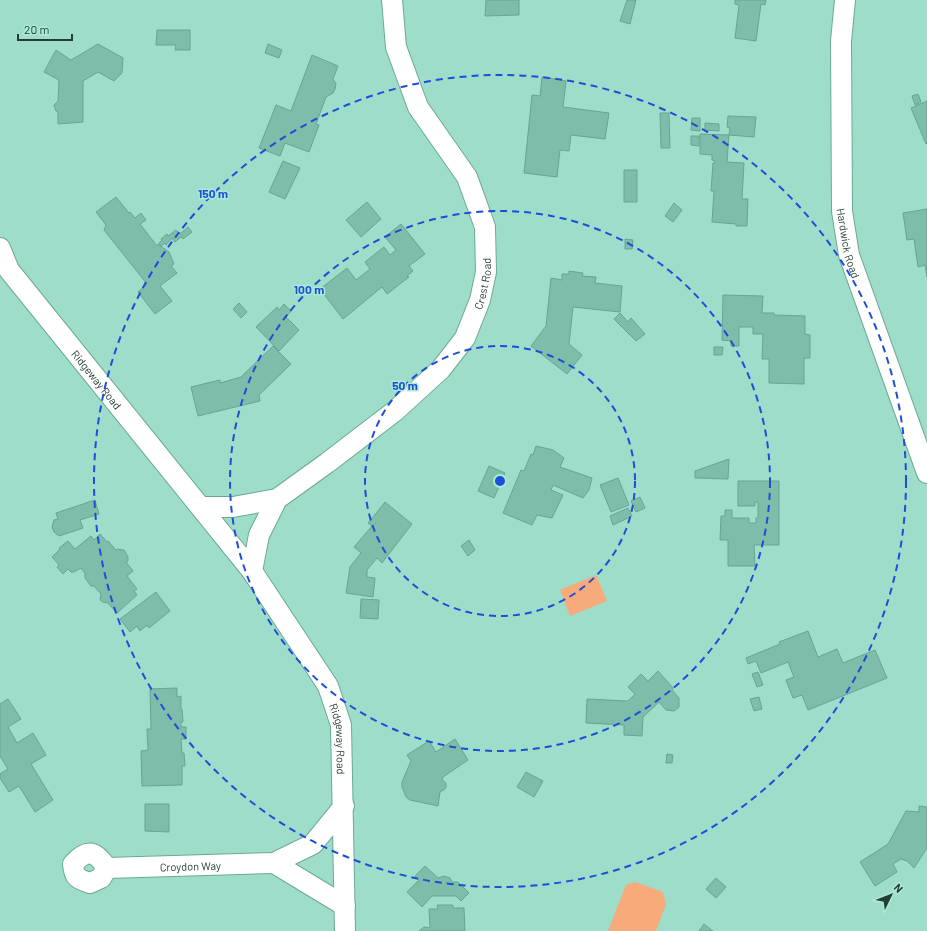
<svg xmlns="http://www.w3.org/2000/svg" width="927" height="931" viewBox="0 0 927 931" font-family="Barlow,sans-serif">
<rect width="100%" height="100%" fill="#9eddc9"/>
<path fill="#f7aa7a" d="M596,575L607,601L570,616L560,590Z
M635,882L663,892L666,904L656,931H608L626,885Z"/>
<path fill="#7ebda9" stroke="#67a592" d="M486,0H519V15L485,16Z
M627,0H636L630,24L620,21Z
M735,0H766L765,5L761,4L756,41L735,38L739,5L735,4Z
M157,30H190V50H175L176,45H156Z
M98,44L123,58L122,73L114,81L98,72L83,81V122L58,124V112L56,111L54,105L58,101L59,80L44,72L56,50L71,60Z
M268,44L282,50L279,58L265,53Z
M312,55L338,66L333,79L336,84L335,89L333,93L326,97L316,124L319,125L309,152L285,143L280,156L259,148L276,105L291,111Z
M542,77L566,81L563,107L609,113L605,139L571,135L569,151L560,150L557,177L524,173L532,95L540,96Z
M918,94L921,102L915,105L912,96Z
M927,101V143L926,144L911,108Z
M660,113H669L670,148H661Z
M728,116L756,117L754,137L729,135L730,128L727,127Z
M692,118H700V131L691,130Z
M705,123L719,124V131L705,130Z
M700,134L729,135L727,162L744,163L742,199H748L747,226H736V224L712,222L714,191H711L713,163H715V161L712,160V155L700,154Z
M691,136H699V146L691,145Z
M283,161L300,168L285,199L269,192Z
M624,170H637V202H624Z
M116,197L129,213L130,212L135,218L141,213L146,220L140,224L157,246L158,244L169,252L174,264L171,266L177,273L160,286L172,301L155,314L138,292L147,284L104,230L106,225L96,212Z
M367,202L381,219L361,237L346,220Z
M674,203L682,210L673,222L665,216Z
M927,209V277L925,265L918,267L914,239L907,240L903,213Z
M401,224L425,254L409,266L413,271L407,276L409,277L387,294L382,287L343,319L320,289L347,268L356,280L370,269L365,262L384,247L390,255L396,250L385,237Z
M188,227L192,232L183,239L181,237L175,242L172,238L166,245L165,243L161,246L159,243L162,240L161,239L167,234L168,236L176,230L180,234Z
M625,239L633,240L632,249H625Z
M569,271L583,273L582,276L596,277L595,283L622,286L620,312L573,307L569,344L582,355L567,374L531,346L546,326L551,278L562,280V274H569Z
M723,295L763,296L762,313H774V315L805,316V334L810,335V358H804V384L769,383V359H762L763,334H753V327H739V346H731V341L722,340Z
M239,303L247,312L241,318L233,309Z
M284,304L291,311L286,317L299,330L279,351L256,327L277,307L279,310Z
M620,313L628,322L631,318L645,334L636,341L614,319Z
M273,346L291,364L259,395L260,401L198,416L191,387L220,380V383L241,377Z
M714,347H723L722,355H714Z
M536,446L553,450L564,458L560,467L592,478L589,490L583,498L553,485L551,490L563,495L552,518L537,515L532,525L503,513L521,470L524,471L531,454L533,455Z
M729,459L728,479L695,478V471Z
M489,466L505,473L494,498L478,491Z
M618,478L629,505L611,512L600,485Z
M738,481H779V545H754L755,566H728V540H720L721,516H725V510H732V518H749V523H756V518H758V502H755V506H738Z
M640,497L645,508L636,512L631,501Z
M95,500L99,514L80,520L83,528L59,536L54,532L52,527L54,520L58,519L56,513Z
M385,502L412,524L382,563L377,558L367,570V577L375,578L373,597L346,593L350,567L361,553L354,547L372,526L368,523Z
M628,508L632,516L613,525L610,516Z
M100,534L107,542L108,541L116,550L118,549L124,550L128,557V561L126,562L133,571L127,576L137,589L134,591L137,595L117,613L108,603L103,602L100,600L101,594L94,586H91L85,578V573L81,568L74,572H71L68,569L63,574L57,567L59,565L52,557L60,549L59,548L68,541L75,549L91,536L94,540Z
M469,540L475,550L468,556L461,546Z
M156,592L170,611L149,628L147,625L140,631L137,626L130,632L120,619Z
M361,599L379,600L378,619L360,618Z
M808,631L818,657L837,649L843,663L875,650L887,678L808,710L802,695L793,698L786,680L794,677L788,662L761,673L756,661L748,664L746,658L780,644L779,642Z
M658,671L673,688L672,690L679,698V707L674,711L666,710L659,702L643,717L642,736L624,735V725L586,723L587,699L628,701L635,694L628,687L641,674L648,681Z
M758,672L763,685L757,687L752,674Z
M177,688V697L181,696V709H182L183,722H181V727H186V739H181L182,753H184L185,766H182V785L142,786L141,751L148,750L147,729H151L150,689Z
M759,697L762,709L754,711L750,699Z
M8,699L21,719L8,727L17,743L33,733L46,755L31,764L53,800L35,812L19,786L9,792L0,778V774L8,769L0,756V704Z
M455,739L468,760L443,777L442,780L446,783V787L445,789L440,792L438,806L410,800L406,797L402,787V782L411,761L407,755L429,741L436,752Z
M667,754L673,755L672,763H666Z
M526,772L543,781L534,797L517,787Z
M145,804H169V832L145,831Z
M919,806L927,807V848L914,868L907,861L901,859L893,864L897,872L875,886L860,862L888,844L906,811L919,812Z
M425,866L438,878L444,876L450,878L452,882H458L469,893L461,901L456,896H432L422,907L407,892L419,880L415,876Z
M716,878L726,887L716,898L706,889Z
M437,905H453V908H464L465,931H419L424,927L430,928L429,909H438Z
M704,924L713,931H699Z"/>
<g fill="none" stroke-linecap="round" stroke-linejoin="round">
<defs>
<g id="minor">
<path id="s1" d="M845,0L841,41L842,211L849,255L927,473"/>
<path id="s2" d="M0,248L9,270L252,571L328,686L341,725L345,931"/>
<path id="s3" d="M201,507H233L277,499L327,463L395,411L441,369L465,338L480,300L486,272L485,227L467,177L418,107L396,47L392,0"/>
<path d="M252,571L259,535L277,499"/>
<path d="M274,863L345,906"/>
<path id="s4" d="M107,868L101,878L90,883C78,879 74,878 73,864C88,847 96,852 107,868L274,863L313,844L344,806"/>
</g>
</defs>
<use href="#minor" stroke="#6ba995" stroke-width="22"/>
<use href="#minor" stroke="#fff" stroke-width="20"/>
</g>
<g fill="none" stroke="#1d4ed8" stroke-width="2" stroke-dasharray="7 5">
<circle cx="500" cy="481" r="135"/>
<circle cx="500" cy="481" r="270"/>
<circle cx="500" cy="481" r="406"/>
</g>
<g text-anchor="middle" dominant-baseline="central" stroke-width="3" stroke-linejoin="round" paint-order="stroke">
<g font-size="11" fill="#233d35" stroke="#aaead6">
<text stroke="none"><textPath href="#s1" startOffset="244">Hardwick Road</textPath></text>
<text stroke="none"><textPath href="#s3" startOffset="383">Crest Road</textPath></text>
<text stroke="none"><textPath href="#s2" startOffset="164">Ridgeway Road</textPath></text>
<text stroke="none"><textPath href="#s2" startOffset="603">Ridgeway Road</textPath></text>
<text stroke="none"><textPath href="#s4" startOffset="179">Croydon Way</textPath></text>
</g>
</g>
<circle cx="500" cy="481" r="6" fill="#1d4ed8" stroke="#aaead6" stroke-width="2"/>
<g font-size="12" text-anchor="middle" font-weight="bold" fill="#1d4ed8" stroke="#aaead6" stroke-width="3" stroke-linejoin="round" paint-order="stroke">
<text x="213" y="198">150 m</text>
<text x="309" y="294">100 m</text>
<text x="405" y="390">50 m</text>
</g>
<g transform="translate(891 895) rotate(47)" stroke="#aaead6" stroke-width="3" paint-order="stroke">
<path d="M0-3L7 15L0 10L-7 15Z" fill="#233d35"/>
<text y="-6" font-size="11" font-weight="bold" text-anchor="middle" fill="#233d35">N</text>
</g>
<path d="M18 34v6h54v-6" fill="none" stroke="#233d35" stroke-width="2"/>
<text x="24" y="34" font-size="12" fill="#233d35" stroke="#aaead6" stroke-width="3" paint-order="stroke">20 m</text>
</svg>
